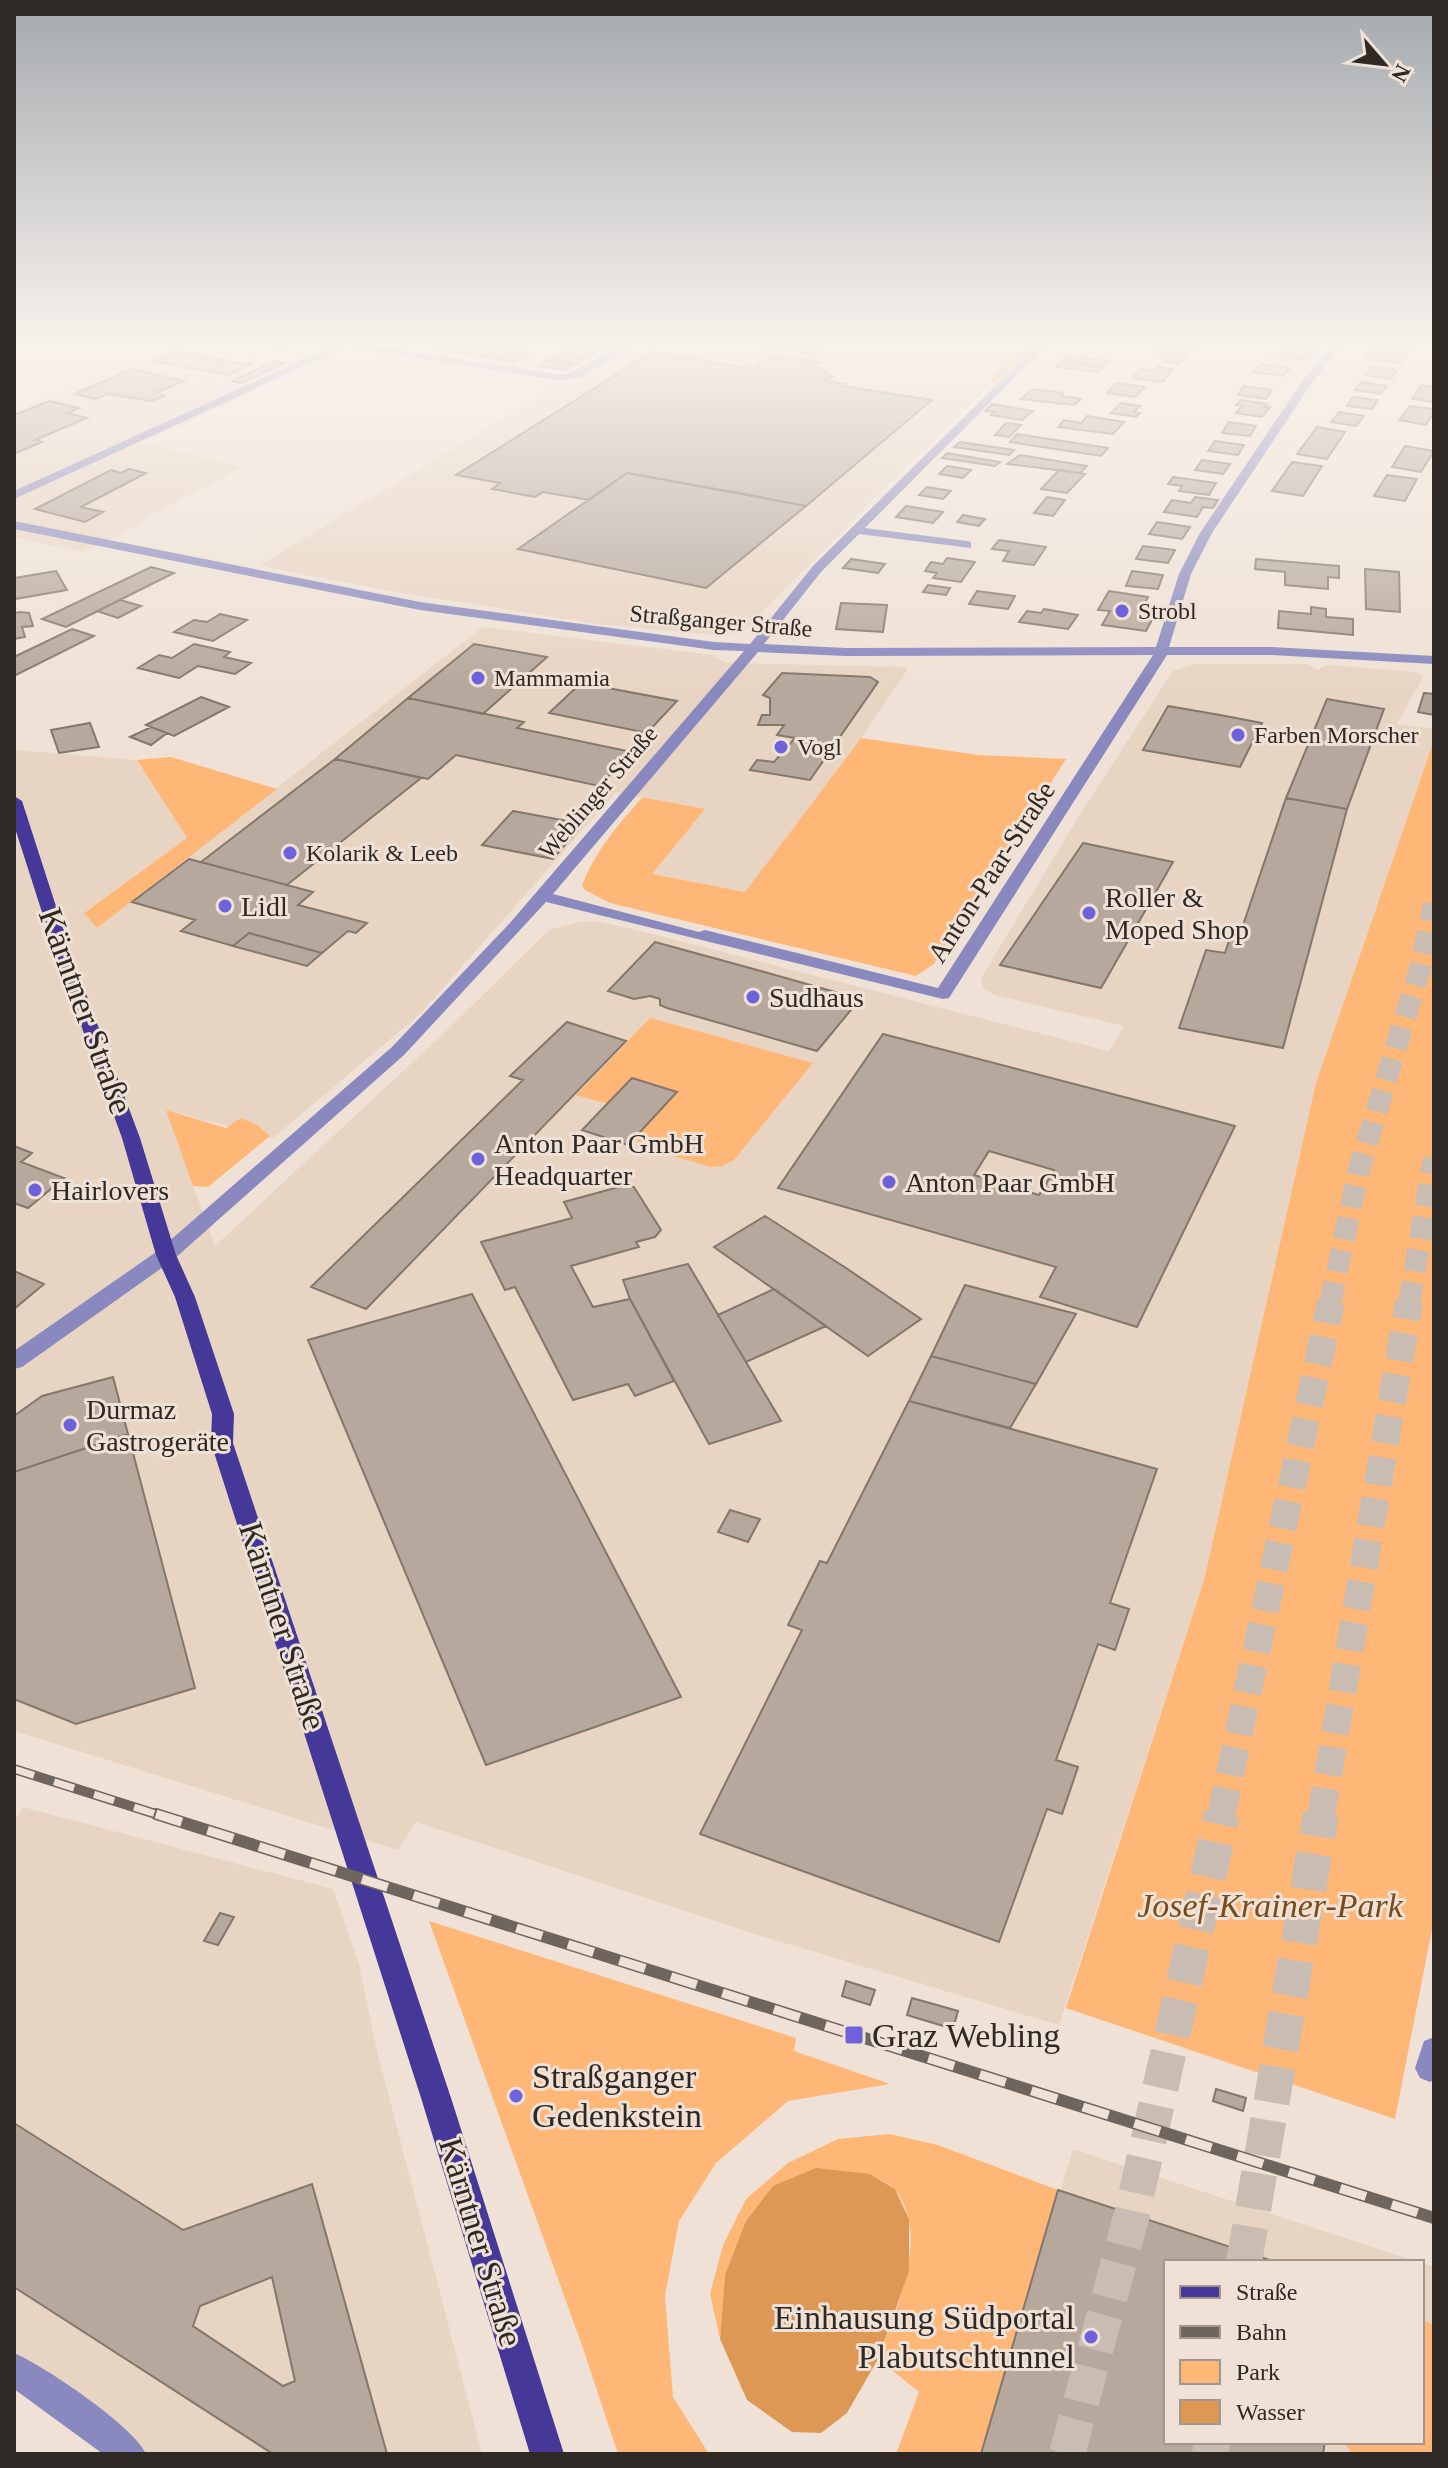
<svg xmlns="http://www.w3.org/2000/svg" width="1448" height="2468" viewBox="0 0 1448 2468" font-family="'Times New Roman',serif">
<rect width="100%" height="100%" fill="#efe1d5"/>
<path fill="#e8d4c3" d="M657,341H1037L900,472L747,628L735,633L717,635L599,624L396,592L259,566L561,383L592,380Z
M131,363L258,390L144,443L243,467L143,519L146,520L116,537L82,552L14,537V410Z
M483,627L713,655L726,663L906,667L907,670L861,738L745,892L651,874L704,810L616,792L420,1014L273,1138L166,1110L215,1246L442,1035L549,930L578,922H601L657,935L1109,1051L1124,1026L994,995L983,987L981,978L1084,808L1173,671L1195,664H1307L1317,670L1327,665L1416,672L1423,677L1397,724L1434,729V740L1316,1083L1204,1580L1059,2025L755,1934L416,1822L398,1850L14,1731V750L137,760L187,838L85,912L97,928Z
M23,1807L333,1889L359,1964L377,2051L482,2454H133L14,2369V1821Z
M1073,2149L1418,2262H1166V2442H1422V2263L1434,2267V2454H981Z"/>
<path fill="#feb777" d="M861,738L978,755L1066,759L934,964L916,976L610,903L585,890L582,885C595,852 618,824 642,798H646L705,809L652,874L745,892Z
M1434,740V1919L1395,2119L1066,2008L1204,1580L1316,1083Z
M171,757L277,789L97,928L84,913L187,838L137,760Z
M650,1018L813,1063L734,1160L722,1166L711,1167L642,1147L608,1104L576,1095Z
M166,1110L226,1128L241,1118L257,1125L270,1136L208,1187L193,1186Z
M429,1921L796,2038L794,2051L890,2084L788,2101L716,2163L679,2221L665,2296L673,2397L709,2454H618L584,2351Z
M889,2134L938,2145L1058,2190L981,2454H896L919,2392L878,2359C895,2311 931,2238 896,2191C891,2184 878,2179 870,2174L725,2275L720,2339L710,2294L723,2245L746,2199L788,2163L838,2139Z
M1422,2319L1434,2325V2454H1352L1344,2442H1422Z"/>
<path fill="#de9856" d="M816,2168L870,2174L895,2189L909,2219V2271L878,2359L847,2413L821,2433L792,2432L747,2400L720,2339L725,2275L746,2221L773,2186Z"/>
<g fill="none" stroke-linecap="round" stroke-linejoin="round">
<path stroke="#de9856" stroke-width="6" d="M995,380L1037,341"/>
</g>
<path fill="#b6a89d" stroke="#83776c" stroke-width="2" fill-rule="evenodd" d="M230,341H302L284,349Z
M450,341L467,343L451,351L435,348Z
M584,341H595L611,344L602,349L577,344Z
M732,341H833L814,354Z
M1079,341H1112L1123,342L1119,347Z
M1183,341L1198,342L1179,364L1163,362L1168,357L1155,356L1166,343L1179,345Z
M1390,341H1411L1418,342L1412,350L1386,347Z
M467,343L482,345L467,354L451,351Z
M577,344L602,349L593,354L568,350Z
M482,345L498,348L482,357L467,354Z
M1288,347L1314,351L1306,360L1280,357Z
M498,348L513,351L498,359L482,357Z
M568,350L593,354L583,359L558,355Z
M174,351L238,363L252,364L228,375L152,361Z
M513,351L529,353L514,362L498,359Z
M1377,351L1406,355L1400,363L1365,358L1370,352Z
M652,352L753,369L773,355L822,362L813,365L833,377L822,380L845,384L842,386L932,400L806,506L627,473L589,500L543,492L535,497L492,489L500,483L456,475Z
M558,355L583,359L574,365L548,360Z
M1068,356L1109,361L1104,366L1062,361Z
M548,360L574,365L564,370L539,366Z
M275,361L285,363L242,383L232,381Z
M1062,361L1090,365L1103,367L1099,372L1056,367Z
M1260,364L1290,368L1283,376L1253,372Z
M1158,367L1173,369L1163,382L1133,378L1140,369L1154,371Z
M1372,367L1397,370L1391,379L1365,375Z
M132,369L184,381L158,392L164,396L151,401L107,394L96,399L74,394Z
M1361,382L1387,386L1381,394L1355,390Z
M1116,383L1145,387L1135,397L1107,393Z
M1421,385L1434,387V402L1412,399Z
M1244,386L1272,390L1266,399L1238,395Z
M1032,389L1063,393L1061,396L1081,399L1074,405L1021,399Z
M1353,397L1378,400L1372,409L1347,406Z
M1241,400L1267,404L1265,407H1270L1262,417L1236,413L1242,406L1236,405Z
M49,401L79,408L67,413L87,418L35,440L42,442L14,454V415Z
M1121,403L1140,406L1134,412L1140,413L1136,417L1111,413Z
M992,404L1033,411L1022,420L991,415L994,412L985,411Z
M1410,406L1434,409V412L1426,425L1399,420Z
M1339,412L1364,416L1356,426L1331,422Z
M1087,416L1124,422L1113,434L1058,427L1064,420L1081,423Z
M1229,422L1256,426L1250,436L1222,433Z
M1006,423L1021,425L1009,437L995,435Z
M1317,427L1345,432L1327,459L1297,454Z
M1017,434L1108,448L1101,456L1010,442Z
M1215,441L1244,445L1238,455L1208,451Z
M960,442L1014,450L1009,455L954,447Z
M1405,446L1434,451L1421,472L1392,467Z
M947,453L1000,462L995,466L942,458Z
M1020,455L1087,466L1080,473L1007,464Z
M1202,460L1230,464L1223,474L1195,470Z
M1292,462L1322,466L1303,496L1272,491Z
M947,466L971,470L963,478L939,474Z
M129,469L146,473L81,507L103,512L85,522L35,509L111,470L121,473Z
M1059,470L1080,473L1085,474L1067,493L1041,489Z
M627,473L739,493L806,506L706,588L518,549Z
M1387,475L1417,479L1405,501L1374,496Z
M1173,477L1216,483L1209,495L1179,491L1182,486L1168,484Z
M927,487L951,491L943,499L919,495Z
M1047,497L1065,500L1053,516L1034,513Z
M1195,497L1218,500L1213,508L1203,507L1197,517L1164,512L1172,500L1191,503Z
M906,506L943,512L933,523L896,517Z
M963,515L985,519L979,526L957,522Z
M1157,522L1190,527L1182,539L1149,534Z
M999,540L1046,547L1034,565L1003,561L1009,551L992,549Z
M1143,546L1175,550L1168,563L1136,559Z
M947,558L975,562L961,582L933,578L937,573L925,571L931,562L943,564Z
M851,559L885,564L878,573L843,568Z
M1256,559L1339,566V578L1328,577V589L1285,585V572L1255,569Z
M151,567L174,573L66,627L42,619Z
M1365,569L1399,572L1400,612L1366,609Z
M56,571L67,590L15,599L14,578Z
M1132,571L1163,575L1158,589L1126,586Z
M928,585L950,588L946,595L923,592Z
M977,591L1015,596L1008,609L969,604Z
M1109,591L1148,597L1138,616L1153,618L1146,631L1102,625L1110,611L1098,610Z
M120,600L141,606L118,618L97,611Z
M841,603L887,605L883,632L836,629Z
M1311,607L1326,609V617L1353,619V635L1278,628L1279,611L1311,614Z
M1044,609L1078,615L1068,629L1019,622L1027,611L1041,613Z
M20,612L29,613L33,626L22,627L25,637L14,639V613Z
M220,614L247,620L213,641L174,632L194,620L207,622Z
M72,629L94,636L14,676V657Z
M194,644L230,652L224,657L251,663L235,674L198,666L179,678L138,668L159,655L172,658Z
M474,644L547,657L483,714L408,698Z
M782,673L870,677L878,682L810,780L750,770L757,760L774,762L795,738L777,735L784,725H758L762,715H770V698L763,695Z
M581,683L677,701L647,733L549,713Z
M1424,693L1434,694V715L1418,712Z
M201,697L229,707L174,736L146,725Z
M408,698L524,722L517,728L632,752L599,786L456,755L428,779L335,759Z
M1327,699L1384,709L1347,809L1286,798Z
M1168,706L1220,715L1262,723L1240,767L1143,750Z
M90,723L99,747L59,753L51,730Z
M151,727L167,733L151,745L130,737Z
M335,759L421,778L287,885L201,862Z
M1286,798L1347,809L1283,1048L1179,1028L1206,950L1225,953L1230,938L1238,940Z
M513,811L583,824L553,859L482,845Z
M1083,843L1173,862L1101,988L1000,965Z
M189,859L313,892L298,905L367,923L356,933L348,931L322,953L249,933L233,946L181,931L195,920L132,902Z
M249,933L322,953L307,966L233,946Z
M655,942L768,973L860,999L817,1051L667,1008L660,1005V999L650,996L634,999L608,991Z
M567,1022L626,1041L366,1309L311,1287L523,1080L510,1076Z
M883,1034L1235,1126L1137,1327L1040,1297L1056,1267L778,1188ZM989,1151L1054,1170L1039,1195L974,1175Z
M632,1078L677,1092L628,1145L582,1130Z
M14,1146L32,1153L21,1162L64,1178L28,1208L14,1203Z
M626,1185L634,1187L661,1230L655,1237L636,1242L639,1247L571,1266L593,1307L630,1299L674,1381L635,1396L628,1384L573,1400L515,1287L505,1290L481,1242L572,1218L564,1202Z
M765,1216L846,1268L921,1319L868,1356L714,1247Z
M688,1264L746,1362L781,1421L709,1444L630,1299L623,1280Z
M14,1271L44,1284L14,1309Z
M965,1285L1076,1314L1036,1384L931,1356Z
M774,1289L826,1326L746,1362L718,1315Z
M472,1294L681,1697L486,1765L308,1340Z
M931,1356L1036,1384L1010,1428L909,1401Z
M113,1377L128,1434L14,1472V1416L42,1396Z
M909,1401L1157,1469L1110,1603L1129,1609L1115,1650L1098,1644L1056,1760L1078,1767L1062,1814L1047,1809L999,1942L700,1834L802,1630L788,1625L820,1561L827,1563Z
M128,1434L195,1688L76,1724L14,1699V1472Z
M730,1510L760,1519L748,1542L718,1532Z
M220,1913L234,1917L218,1945L204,1941Z
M846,1981L875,1990L870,2005L842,1996Z
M912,1998L958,2011L953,2029L907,2015Z
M1152,2069L1174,2076L1171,2088L1149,2081Z
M1216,2089L1246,2098L1243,2111L1213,2101Z
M14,2123L183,2230L312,2184L387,2454H273L14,2287ZM272,2277L295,2381L283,2386L193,2326L200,2306Z
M1058,2190L1276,2262H1166V2442H1325L1323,2454H981Z"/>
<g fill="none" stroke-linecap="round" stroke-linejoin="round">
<path stroke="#c9bcb2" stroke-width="22" stroke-dasharray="22 11" stroke-linecap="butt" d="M1330,1304L1359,1169L1421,965L1434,904
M1409,1304L1434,1158"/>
<path stroke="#c9bcb2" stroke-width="28" stroke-dasharray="28 14" stroke-linecap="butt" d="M1221,1816L1331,1302
M1321,1816L1409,1302"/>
<path stroke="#c9bcb2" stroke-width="36" stroke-dasharray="36 18" stroke-linecap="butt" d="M1244,2262L1321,1814
M1067,2454L1132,2214L1222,1814
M1210,2454L1212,2442"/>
<path fill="#8989bf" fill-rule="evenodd" d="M344,341L562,375C589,370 612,339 639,341L582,377L562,381L346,347L14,499V491Z
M1041,341H1051L865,528L967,541L971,542V548L859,534L821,572L764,644L846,648L1156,647L1179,574L1200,533L1301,383L1335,341H1345L1309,387L1212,533L1191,574L1169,647H1271L1434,656V664L1271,655H1167L949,998L943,999L546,902L404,1055L173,1260L22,1367L14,1369V1351L159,1250L392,1047L509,924L744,651L714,650L420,610L14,529V521L420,602L714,642L750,644L813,566ZM758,652L846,656L1153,655L938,988L705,930L699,932L553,894Z
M1434,2037V2080L1430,2082L1420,2078L1415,2068L1424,2041Z
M14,2353C43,2365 135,2427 146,2454H103L14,2389Z"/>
<path fill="#453898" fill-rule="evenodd" d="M14,796L22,801L73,959L140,1138L176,1255L195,1297L234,1414L233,1443L452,2101L564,2454H530L422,2101L211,1443L212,1414L175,1297L156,1255L122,1138L57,959L14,825Z"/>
<defs>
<path id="rail-far1" d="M14,1769L162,1816"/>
<path id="rail" d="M156,1814L1434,2218"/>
</defs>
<use href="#rail-far1" stroke="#6e655f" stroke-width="10"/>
<use href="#rail" stroke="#6e655f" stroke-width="12"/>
<use href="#rail-far1" stroke="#efe1d5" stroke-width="7" stroke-dasharray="21" stroke-linecap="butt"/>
<use href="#rail" stroke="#efe1d5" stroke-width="9" stroke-dasharray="27" stroke-linecap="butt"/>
</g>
<linearGradient id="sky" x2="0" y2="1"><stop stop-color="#a4a9ae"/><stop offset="0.5" stop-color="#f8f2ec"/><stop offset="1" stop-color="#f8f2ec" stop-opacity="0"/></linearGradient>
<rect width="1448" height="686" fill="url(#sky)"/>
<g fill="#6e61dc" stroke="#efe1d5" stroke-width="3">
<circle cx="1122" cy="611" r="8"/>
<circle cx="478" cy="678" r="8"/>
<circle cx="1238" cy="735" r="8"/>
<circle cx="781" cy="747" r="8"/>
<circle cx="290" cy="853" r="8"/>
<circle cx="225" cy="906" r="8"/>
<circle cx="1089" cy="913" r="8"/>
<circle cx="753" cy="997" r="8"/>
<circle cx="478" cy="1159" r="8"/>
<circle cx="889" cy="1182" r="8"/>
<circle cx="35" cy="1190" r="8"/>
<circle cx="70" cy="1425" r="8"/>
<rect x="844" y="2025" width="20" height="20" rx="4"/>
<circle cx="516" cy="2096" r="8"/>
<circle cx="1091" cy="2337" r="8"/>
</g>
<g text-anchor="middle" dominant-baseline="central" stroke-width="6" stroke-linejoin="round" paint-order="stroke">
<g font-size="24" fill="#2f2925" stroke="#efe1d5" text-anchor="start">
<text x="1138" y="611">Strobl</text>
<text x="494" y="678">Mammamia</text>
<text x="1254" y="735">Farben Morscher</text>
<text x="797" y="747">Vogl</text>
<text x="306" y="853">Kolarik &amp; Leeb</text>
</g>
<g font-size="24" fill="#2f2925" stroke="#efe1d5">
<text transform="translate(721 621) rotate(5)">Straßganger Straße</text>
<text transform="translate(598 792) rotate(-49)">Weblinger Straße</text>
</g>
<g font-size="28" fill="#2f2925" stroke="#efe1d5">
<text transform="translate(991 872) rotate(-57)">Anton-Paar-Straße</text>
</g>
<g font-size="28" fill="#2f2925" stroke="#efe1d5" text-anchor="start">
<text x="1105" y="897">Roller &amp;<tspan x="1105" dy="32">Moped Shop</tspan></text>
<text x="241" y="906">Lidl</text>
<text x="769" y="997">Sudhaus</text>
<text x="494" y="1143">Anton Paar GmbH<tspan x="494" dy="32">Headquarter</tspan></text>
<text x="905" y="1182">Anton Paar GmbH</text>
<text x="51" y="1190">Hairlovers</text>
<text x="86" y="1409">Durmaz<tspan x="86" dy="32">Gastrogeräte</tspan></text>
</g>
<g font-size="34" fill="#2f2925" stroke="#efe1d5">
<text transform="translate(86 1011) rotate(70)">Kärntner Straße</text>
<text transform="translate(283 1626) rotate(72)">Kärntner Straße</text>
<text transform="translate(481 2242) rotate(73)">Kärntner Straße</text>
</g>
<g font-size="34" font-style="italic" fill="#794a1a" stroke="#efe1d5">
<text x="1270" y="1905">Josef-Krainer-Park</text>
</g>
<g font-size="34" fill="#2f2925" stroke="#efe1d5" text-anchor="start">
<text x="872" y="2035">Graz Webling</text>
<text x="532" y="2076">Straßganger<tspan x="532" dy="39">Gedenkstein</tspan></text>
<text x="1075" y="2317" text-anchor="end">Einhausung Südportal<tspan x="1075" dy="39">Plabutschtunnel</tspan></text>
</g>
</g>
<rect width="1448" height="2468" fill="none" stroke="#2f2925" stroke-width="32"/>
<rect x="1164" y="2260" width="260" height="184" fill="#efe1d5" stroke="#a2978f" stroke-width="2"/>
<rect x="1180" y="2286" width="40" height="12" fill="#453898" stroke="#a2978f" stroke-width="2"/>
<text x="1236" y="2300" font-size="24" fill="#2f2925">Straße</text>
<rect x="1180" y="2326" width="40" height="12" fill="#6e655f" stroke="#a2978f" stroke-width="2"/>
<text x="1236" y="2340" font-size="24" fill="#2f2925">Bahn</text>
<rect x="1180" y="2360" width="40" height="24" fill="#feb777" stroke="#a2978f" stroke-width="2"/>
<text x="1236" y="2380" font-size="24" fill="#2f2925">Park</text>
<rect x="1180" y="2400" width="40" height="24" fill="#de9856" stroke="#a2978f" stroke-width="2"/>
<text x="1236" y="2420" font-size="24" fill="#2f2925">Wasser</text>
<g transform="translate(1384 64) rotate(118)" stroke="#efe1d5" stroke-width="6" paint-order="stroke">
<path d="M0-6L14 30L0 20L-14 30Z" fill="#2f2925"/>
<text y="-12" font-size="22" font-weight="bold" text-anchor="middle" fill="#2f2925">N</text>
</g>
</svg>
